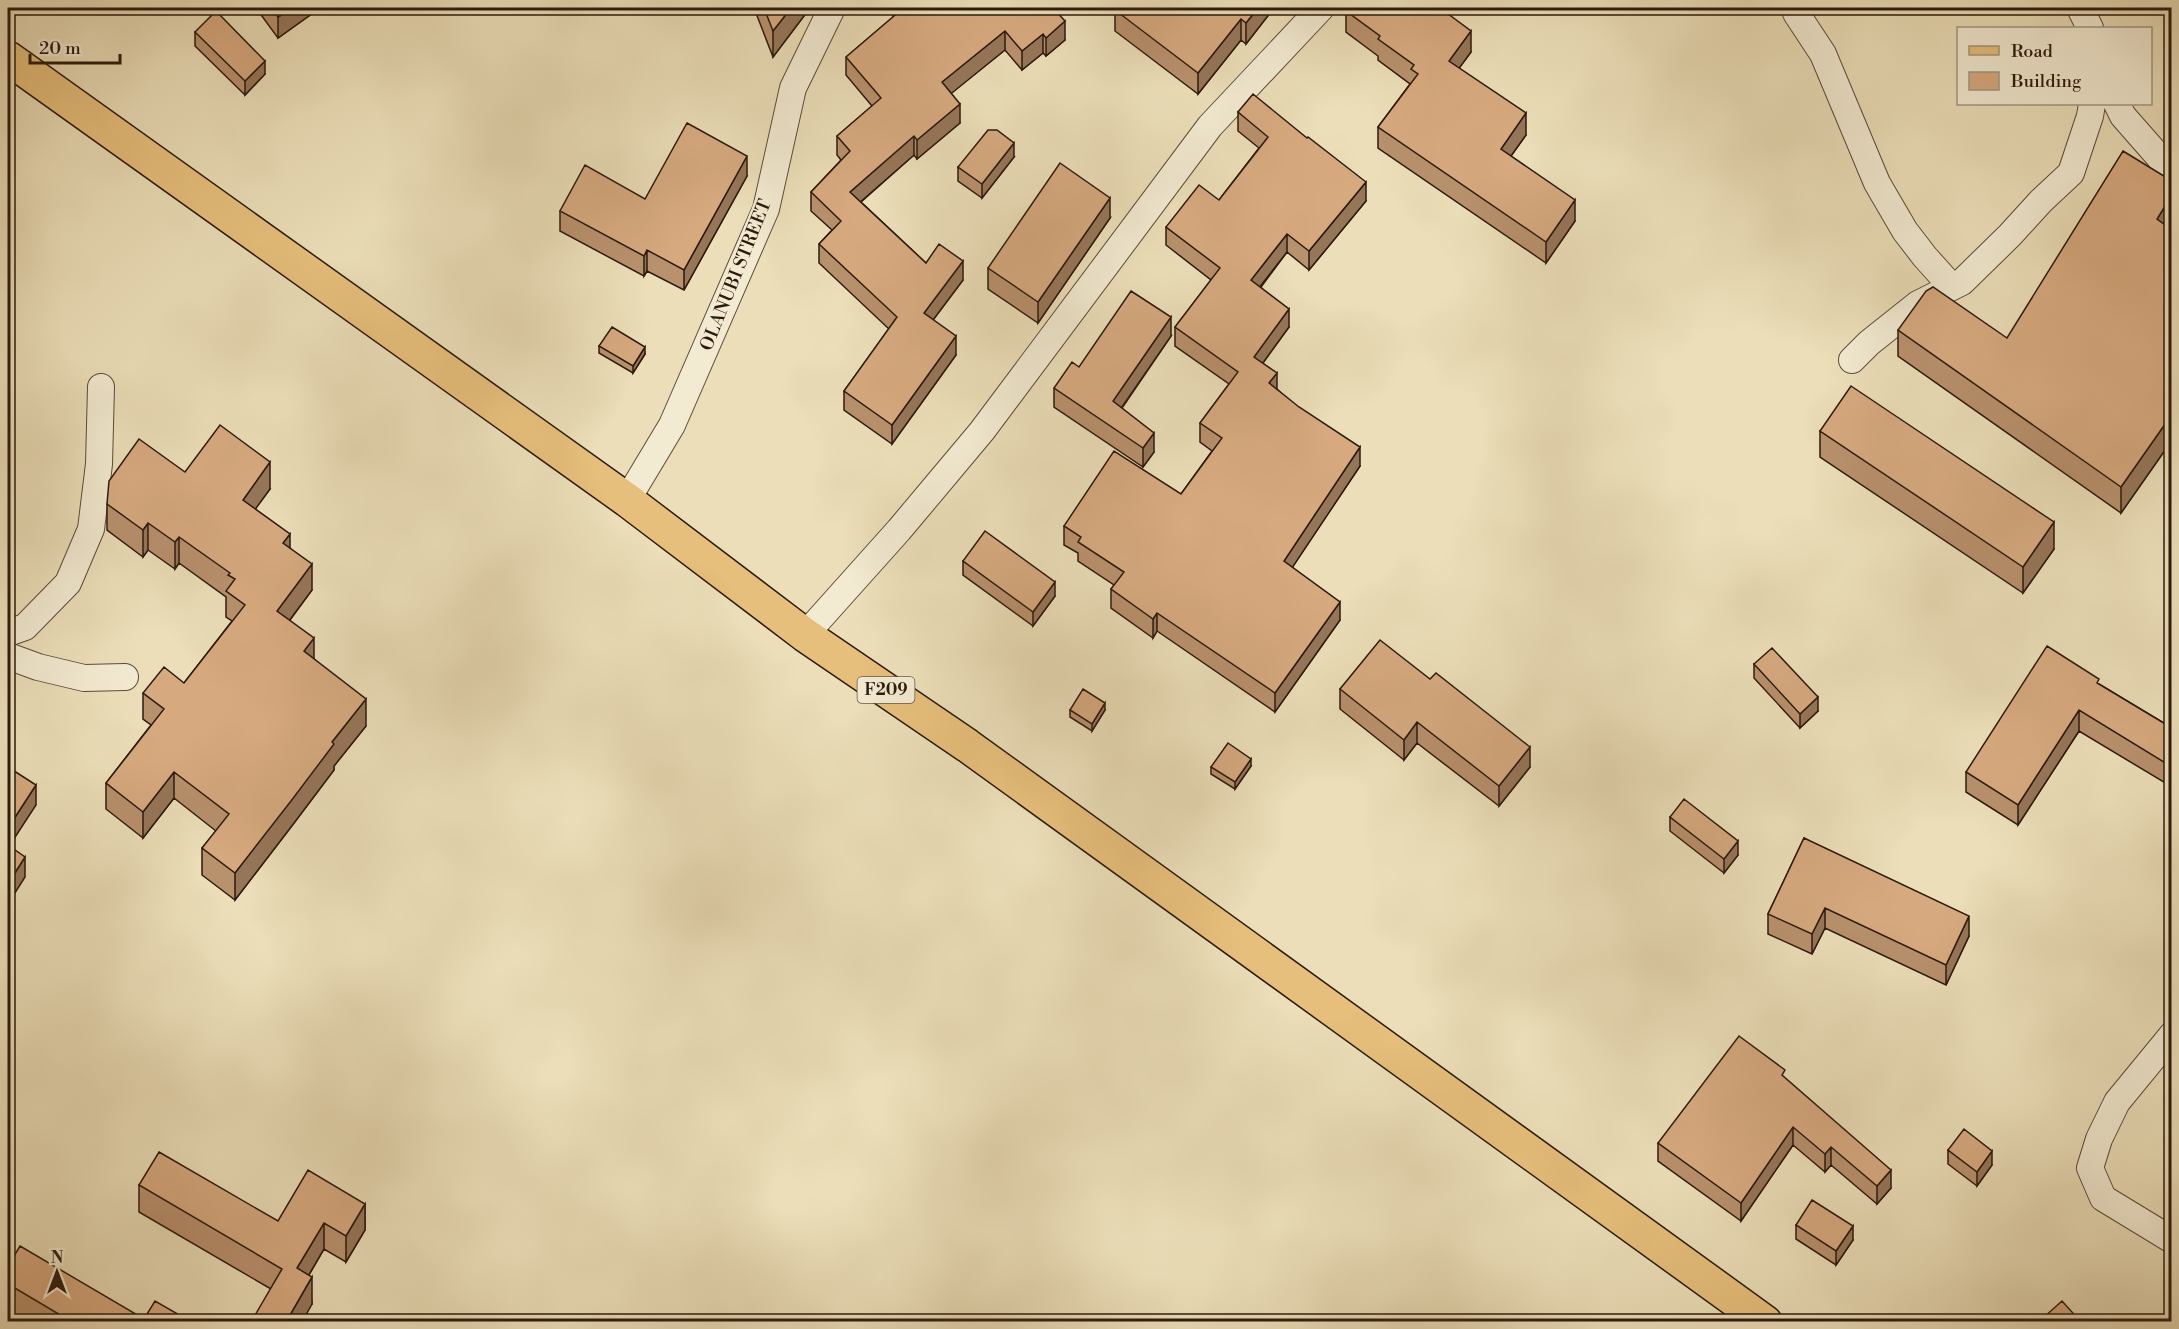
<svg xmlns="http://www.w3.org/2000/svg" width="2179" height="1329" viewBox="0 0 2179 1329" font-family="'Libre Bodoni',serif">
<rect width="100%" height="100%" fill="#ebdeb8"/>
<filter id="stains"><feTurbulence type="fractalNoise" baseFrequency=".00333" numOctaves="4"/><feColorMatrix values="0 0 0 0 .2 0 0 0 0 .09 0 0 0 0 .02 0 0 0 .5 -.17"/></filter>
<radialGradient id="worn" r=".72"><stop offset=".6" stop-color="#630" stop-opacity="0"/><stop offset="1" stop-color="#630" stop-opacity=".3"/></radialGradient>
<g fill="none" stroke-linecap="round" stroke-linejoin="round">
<defs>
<path id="street" d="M2080,8L2090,28
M1796,13L1823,54L1877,183L1905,231L1925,257L1952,287
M2117,104L2123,116L2159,157L2172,178
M1852,360L1869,343L1918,304L1962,282L2010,235L2041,201L2071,173L2090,116L2092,104
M627,500L672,425L766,209L793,88L832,8
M8,633L25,627L68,583L91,529L99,464L101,387
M805,635L899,530L982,431L1210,126L1321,8
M8,656L38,667L84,678L125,677
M2172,1035L2117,1102L2099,1139L2090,1168L2103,1198L2172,1240"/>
<path id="primary" d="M8,58L627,500L805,635L968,746L1765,1322"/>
</defs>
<use href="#street" stroke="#5c4b39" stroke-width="28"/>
<use href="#primary" stroke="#2c1a0f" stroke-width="36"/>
<use href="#street" stroke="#f2ead1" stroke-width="26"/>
<use href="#primary" stroke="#e6bf7c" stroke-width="33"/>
</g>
<path fill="#b8916d" stroke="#2c1a0f" stroke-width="1.5" d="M256,8H320L278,38Z
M754,8H810L773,57Z
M893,8H1053L1065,40L1046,56L1043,53L1022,70L1005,50L951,93L960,123L917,159L914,155L861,202L926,263L963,280L933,320L956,355L892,444L844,410V391L889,329L819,263V244L832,230L811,211V192L841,160L837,155V136L872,106L846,75V57L893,17Z
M1117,8H1274L1246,44L1241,40L1198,94L1115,31V10Z
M1340,8H1440L1471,52L1459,68L1526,135L1511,156L1575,221L1546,263L1378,148V127L1410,84L1378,60V56L1346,32V12Z
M195,32L265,74L245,95L195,46Z
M1238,112L1366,201L1309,270L1287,252L1261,287L1289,327L1263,363L1277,389L1360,466L1292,567L1340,620L1275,712L1157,631L1153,638L1111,608V589L1114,585L1078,561V553L1064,545V526L1181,494L1212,451L1200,442V423L1229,384L1175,346V327L1211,280L1166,245V227L1219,200L1259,148L1238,131Z
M1014,157L982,198L958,181V167Z
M747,176L684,290L647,271L644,276L560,231V211L645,199Z
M2172,181V221L2168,227L2172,230V444L2170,443L2121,513L1898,356V330L2007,338Z
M1110,218L1038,323L988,289V268Z
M1171,336L1122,408L1154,452L1143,467L1054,407V388L1079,367Z
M599,346L645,354L633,373L599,353Z
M1820,431L2054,549L2023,593L1820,457Z
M185,472L270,489L255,509L290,548L312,590L290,620L314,659L366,726L334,766V770L291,827L235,900L202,875V848L216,831L174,798L143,838L106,809V783L151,725L143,719V693L184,683L232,621L226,617V597L179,563L175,569L148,550L143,557L107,530V504Z
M963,561L1055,596L1033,626L963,575Z
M1754,664L1818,711L1800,728L1754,678Z
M1430,679L1530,767L1499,806L1417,743L1404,760L1340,709V689Z
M2099,684L2172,728V787L2079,731L2018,825L1966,792V772Z
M1070,710H1105L1092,731L1070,717Z
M1251,766L1235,789L1211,774V767Z
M1670,817L1738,855L1724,873L1670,831Z
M1804,838L1969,936L1946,985L1825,928L1812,954L1768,934V914Z
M1785,1079L1891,1188L1877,1204L1831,1165L1825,1172L1793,1145L1741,1221L1658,1161V1143Z
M1948,1150L1992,1165L1977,1186L1948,1164Z
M139,1185L278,1221L365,1204V1230L346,1262L324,1249L309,1275L312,1304L271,1289L139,1212Z
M1796,1225L1853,1240L1836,1265L1796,1239Z
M8,1266L144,1319L183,1322H27L8,1310Z"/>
<path fill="#967659" stroke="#2c1a0f" stroke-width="1.5" d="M292,8H320L278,38V17Z
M791,8H810L773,57V31Z
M1258,8H1274L1246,44V23Z
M1241,19V40L1198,94V73Z
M1065,21V40L1046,56V38Z
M1005,31V50L942,101V82Z
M1471,31V52L1449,82V61Z
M1043,34V53L1022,70V51Z
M265,61V74L245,95V81Z
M960,104V123L917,159V140Z
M1526,113V135L1501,170V149Z
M914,136V155L850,211V192Z
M1014,143V157L982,198V184Z
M747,156V176L684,290V270Z
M1366,182V201L1309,270V251Z
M2172,195V221L2157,245V219Z
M1110,198V218L1038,323V302Z
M1575,200V221L1546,263V242Z
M1287,234V252L1251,298V280Z
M647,250V271L644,276V256Z
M963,261V280L924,332V313Z
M1289,309V327L1254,375V357Z
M1171,317V336L1113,420V401Z
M956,336V355L892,444V425Z
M645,347V354L633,373V366Z
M1277,373V391L1269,383Z
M2170,417V443L2121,513V487Z
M1154,433V452L1143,467V448Z
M1360,447V466L1284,580V561Z
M270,462V489L243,526V500Z
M2054,522V549L2023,593V567Z
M148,523V550L143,557V530Z
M290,534V561L283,543Z
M179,537V563L175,569V542Z
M312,564V590L277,637V611Z
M1055,582V596L1033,626V612Z
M1340,602V620L1275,712V693Z
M1157,613V631L1153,638V619Z
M314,638V664L304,651Z
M1818,697V711L1800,728V714Z
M366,699V726L334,766V770L291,827L235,900V873L332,742Z
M1105,703V710L1092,731V724Z
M2079,710V731L2018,825V805Z
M1417,722V743L1404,760V740Z
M1530,747V767L1499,806V786Z
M1251,759V766L1235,789V782Z
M174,772V798L143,838V812Z
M36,785V805L8,848V828Z
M1738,841V855L1724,873V859Z
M25,857V877L8,904V884Z
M1825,908V928L1812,954V934Z
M1969,916V936L1946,985V965Z
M1793,1127V1145L1741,1221V1203Z
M1831,1147V1165L1825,1172V1154Z
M1992,1151V1165L1977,1186V1172Z
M1891,1170V1188L1877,1204V1186Z
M365,1204V1230L346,1262V1236Z
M324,1223V1249L297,1295V1268Z
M1853,1226V1240L1836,1265V1251Z
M312,1277V1304L302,1322H286Z"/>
<path fill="#d6a97f" stroke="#2c1a0f" stroke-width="1.5" d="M271,8H292L278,17Z
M764,8H791L773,31Z
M899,8H1053L1065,21L1046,38L1043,34L1022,51L1005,31L942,82L960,104L917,140L914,136L850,192L926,263L939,244L963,261L924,313L956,336L892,425L844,391L897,317L819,244L841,221L811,192L850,151L837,136L881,98L846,57L901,10Z
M1117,8H1258L1246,23L1241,19L1198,73L1115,10Z
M1348,8H1440L1471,31L1449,61L1526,113L1501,149L1575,200L1546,242L1378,127L1418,74L1411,69L1414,65L1378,39L1380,36L1346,11Z
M216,11L265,61L245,81L195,32Z
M1253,94L1307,138L1308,137L1366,182L1309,251L1287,234L1251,280L1289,309L1254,357L1277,373L1269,383L1299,407L1360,447L1284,561L1340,602L1275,693L1157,613L1153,619L1111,589L1124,572L1078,542L1081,537L1064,526L1114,451L1181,494L1222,438L1200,423L1238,372L1175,327L1220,268L1166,227L1199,185L1219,200L1268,137L1238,112Z
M687,123L747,156L684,270L647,250L644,256L560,211L585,165L645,199Z
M988,130H997L1014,143L982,184L958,167Z
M2123,151L2172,181V195L2157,219L2172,230V418L2170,417L2121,487L1898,330L1926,291L1933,287L2007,338Z
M1060,163L1110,198L1038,302L988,268Z
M1131,291L1171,317L1113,401L1154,433L1143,448L1054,388L1072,362L1079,367Z
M612,327L645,347L633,366L599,346Z
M1851,386L2054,522L2023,567L1820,431Z
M220,425L270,462L243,500L290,534L283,543L312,564L277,611L314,638L304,651L366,699L332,742L334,744L291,801L235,873L202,848L229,814L174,772L143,812L106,783L164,709L143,693L164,667L184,683L245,605L226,591L235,579L228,575L230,573L179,537L175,542L148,523L143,530L107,504L109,481L139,439L185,472Z
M985,531L1055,582L1033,612L963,561Z
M1380,640L1430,679L1436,673L1530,747L1499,786L1417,722L1404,740L1340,689Z
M2047,646L2099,679L2097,683L2172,728V767L2079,710L2018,805L1966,772Z
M1772,648L1818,697L1800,714L1754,664Z
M1083,689L1105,703L1092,724L1070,710Z
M1228,743L1251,759L1235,782L1211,767Z
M8,767L36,785L8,828Z
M1684,799L1738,841L1724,859L1670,817Z
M1804,838L1969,916L1946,965L1825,908L1812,934L1768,914Z
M8,845L25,857L8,884Z
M1739,1036L1785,1070L1782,1075L1891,1170L1877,1186L1831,1147L1825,1154L1793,1127L1741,1203L1658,1143Z
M1964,1129L1992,1151L1977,1172L1948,1150Z
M159,1152L278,1221L308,1170L365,1204L346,1236L324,1223L297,1268L312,1277L286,1322H251L282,1269L139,1185Z
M1812,1200L1853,1226L1836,1251L1796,1225Z
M20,1246L144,1319L155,1301L183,1317L181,1322H72L8,1284V1266Z
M2062,1301L2081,1322H2047L2043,1318Z"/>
<g text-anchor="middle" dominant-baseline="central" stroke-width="4.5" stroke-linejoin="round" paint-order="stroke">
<rect fill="#f2ead1" stroke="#675849" stroke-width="1.5" x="857.5" y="677" width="57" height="26" rx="4.5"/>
<g font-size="16" font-weight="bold" fill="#2c1a0f">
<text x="886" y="690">F209</text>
</g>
<g font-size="18" fill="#2c1a0f" stroke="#f2ead1">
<text transform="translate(736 275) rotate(-68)">OLANUBI STREET</text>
</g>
</g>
<rect width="2179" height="1329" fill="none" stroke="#ebdeb8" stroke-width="30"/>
<rect x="9" y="9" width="2161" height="1311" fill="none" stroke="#2c1a0f" stroke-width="3"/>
<rect x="15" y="15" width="2149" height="1299" fill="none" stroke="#2c1a0f" stroke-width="1.5"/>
<rect x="1957" y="27" width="195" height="78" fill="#f2ead1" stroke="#a39783" stroke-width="1.5"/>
<rect x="1969" y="46" width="30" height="9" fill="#e6bf7c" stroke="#a39783" stroke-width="1.5"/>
<text x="2011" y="57" font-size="18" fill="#2c1a0f">Road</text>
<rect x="1969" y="72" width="30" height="18" fill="#d6a97f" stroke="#a39783" stroke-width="1.5"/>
<text x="2011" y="87" font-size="18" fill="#2c1a0f">Building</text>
<g transform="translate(57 1272)" stroke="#f2ead1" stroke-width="4.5" paint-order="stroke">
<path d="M0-4.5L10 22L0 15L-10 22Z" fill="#2c1a0f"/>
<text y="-9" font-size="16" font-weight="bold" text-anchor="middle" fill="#2c1a0f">N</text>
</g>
<path d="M30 54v9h90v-9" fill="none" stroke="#2c1a0f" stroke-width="3"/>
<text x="39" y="54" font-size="18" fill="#2c1a0f" stroke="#f2ead1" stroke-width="4.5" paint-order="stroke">20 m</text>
<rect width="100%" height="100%" filter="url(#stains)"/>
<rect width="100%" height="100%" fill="url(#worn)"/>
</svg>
